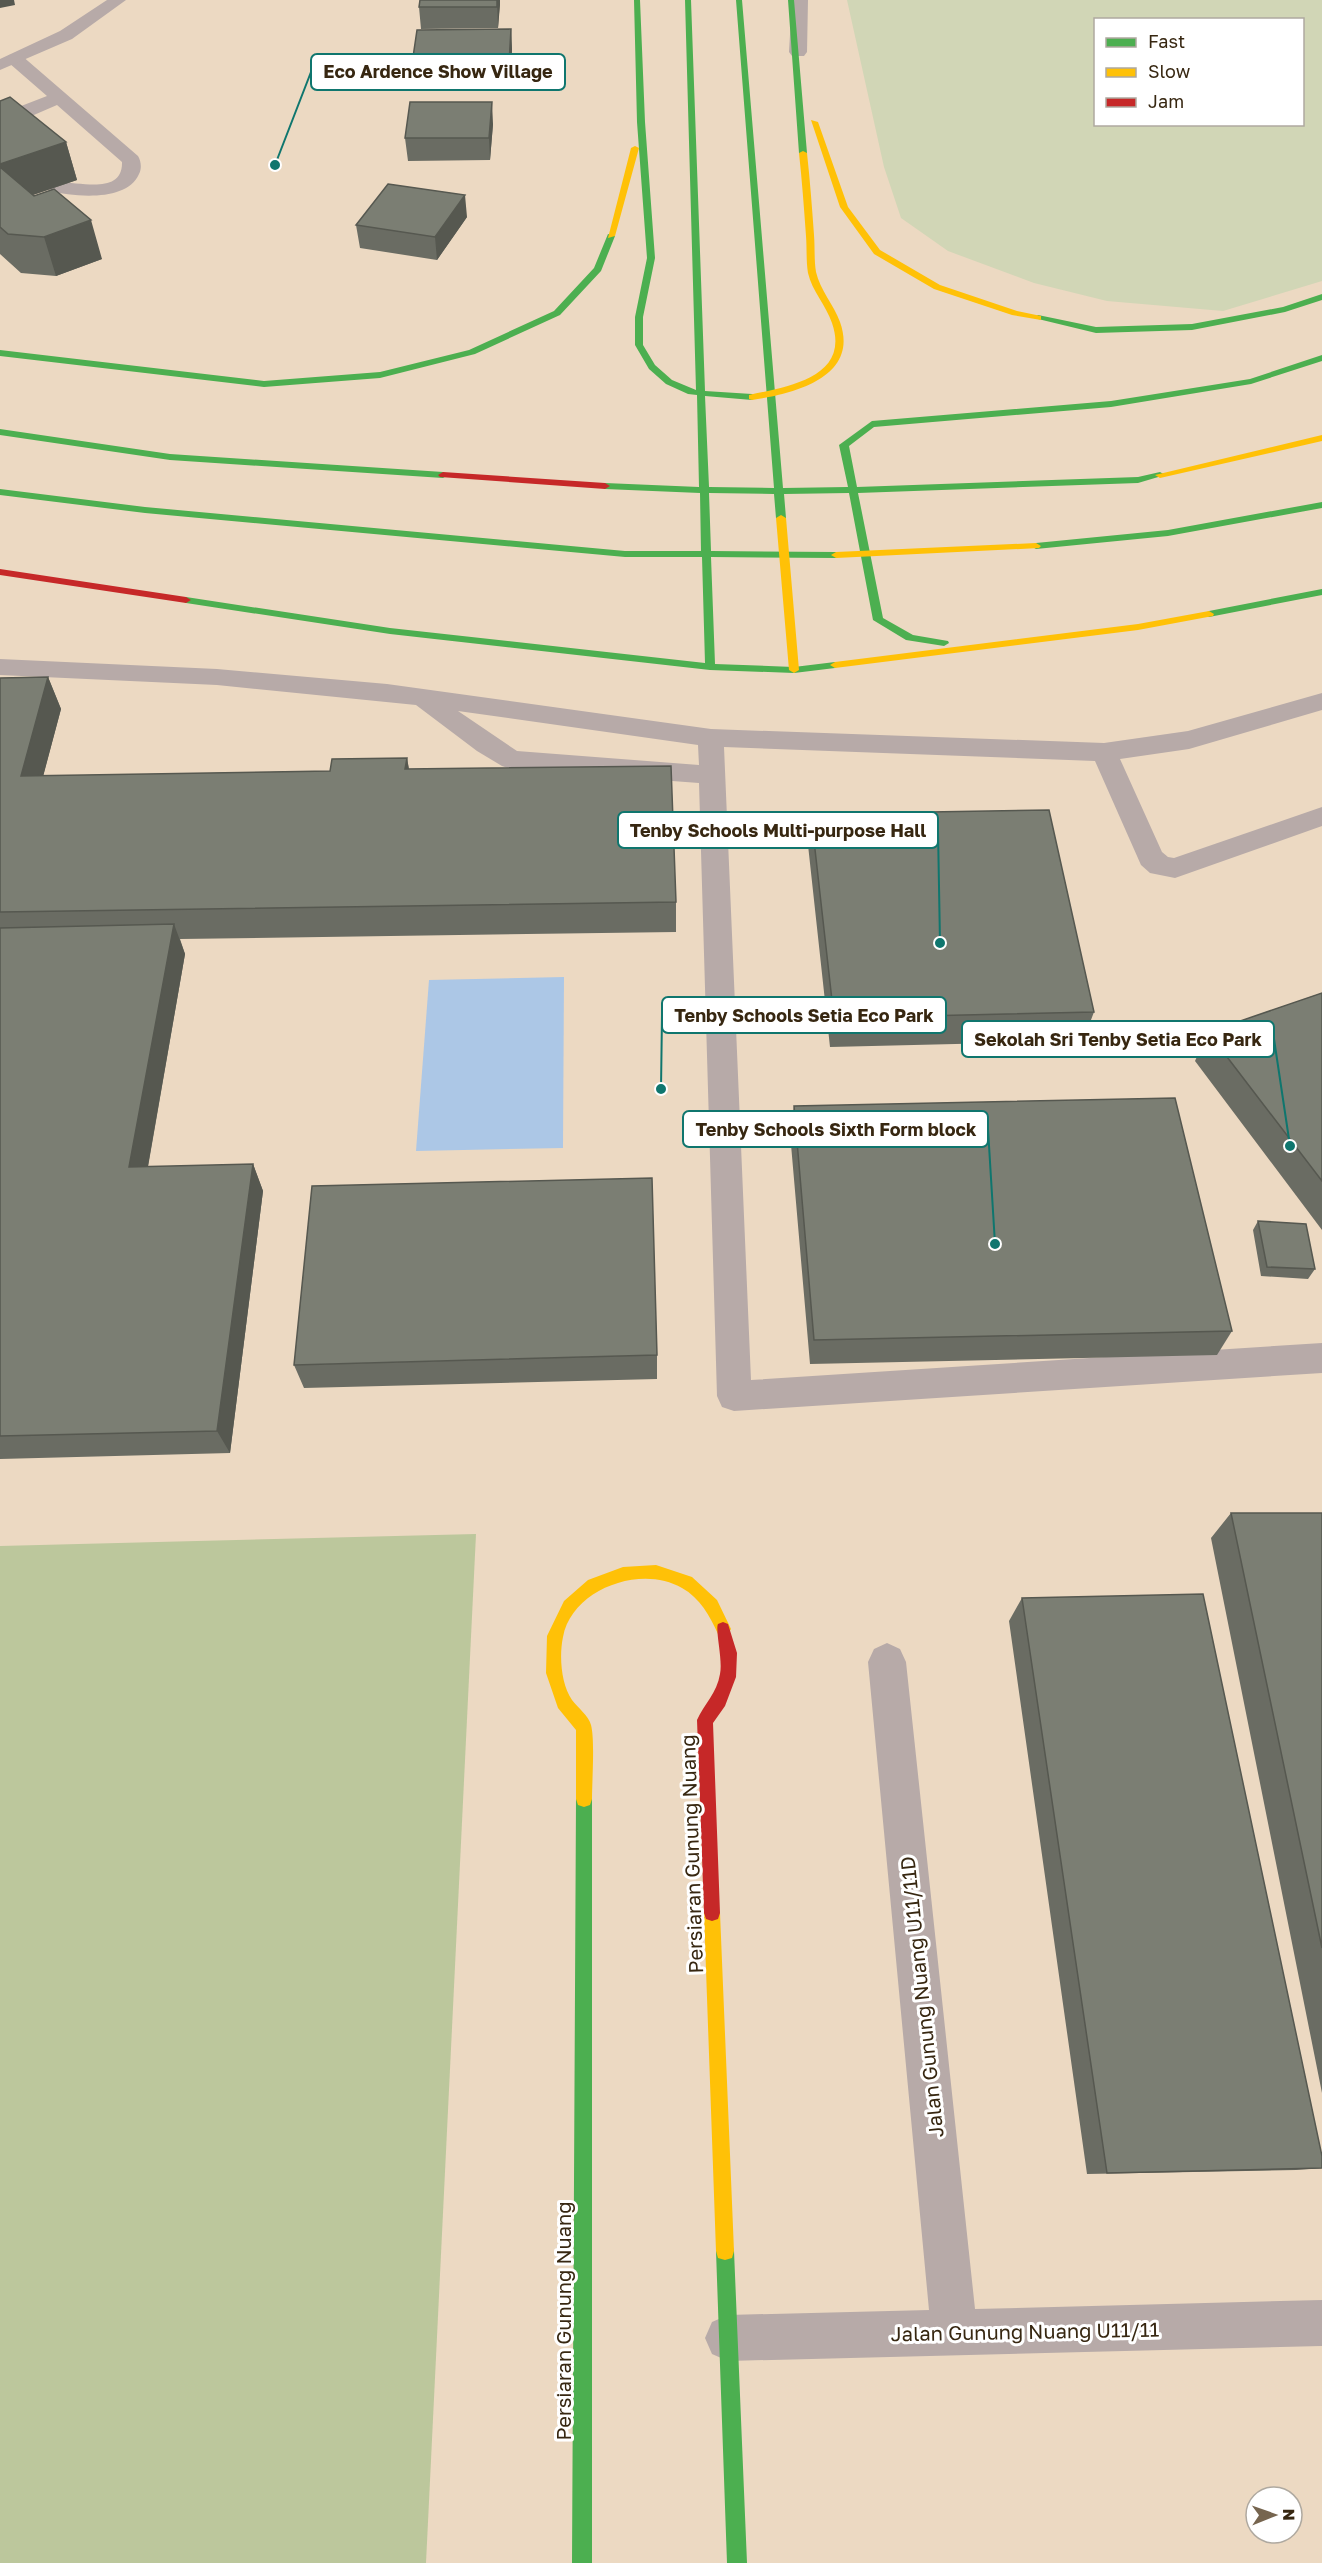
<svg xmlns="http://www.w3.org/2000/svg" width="1322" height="2563" viewBox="0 0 1322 2563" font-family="'Golos Text',sans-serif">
<rect width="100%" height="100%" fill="#ecd9c2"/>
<path fill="#d1d6b6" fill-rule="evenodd" d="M847,0H1322V281L1223,311L1107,301L1034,283L948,251L901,218L884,167ZM1096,20H1302V124H1096Z"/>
<path fill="#bcc79c" d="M476,1534L426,2563H0V1546Z"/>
<path fill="#acc7e6" d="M564,977L563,1148L416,1151L429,980Z"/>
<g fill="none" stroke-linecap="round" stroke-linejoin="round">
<path fill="#b7aaa8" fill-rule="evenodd" d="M792,0H808L807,52L804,56H792L789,52Z
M15,54L21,55L138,156C141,161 142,168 139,174C127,202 75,197 50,191L48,187L50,183C71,178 123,199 122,162L57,105L20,121L12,131L9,145L0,146L1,120L16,108L47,96L9,63L6,59L9,55Z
M0,659L217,669L387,684L711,729L1104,743L1188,731L1322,693V710L1189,749L1120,759L1162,852L1168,857L1174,858L1322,807V826L1175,878L1150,873L1141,865L1095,761L724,747L751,1380L1322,1343V1373L734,1411L722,1407L717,1396L699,783L511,769L502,766L477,751L416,705L217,685L0,675ZM458,711L698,745L699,765L517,751Z"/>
<path fill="#b7aaa8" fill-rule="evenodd" d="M107,0H126L72,39L0,70V59L60,31Z
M887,1643L900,1649L906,1662L975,2309L1322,2300V2346L728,2361L712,2354L705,2338L712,2322L728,2315L929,2310L868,1662L874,1649Z"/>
<path fill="#4caf50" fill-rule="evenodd" d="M634,0H640L645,122L655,258L643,317V345L655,365L672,380L696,390L685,0H691L705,391L752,394L756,397L752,400L705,396L709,487L774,488L736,0H742L783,488L848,487L839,445L872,421L1111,401L1250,379L1322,355V361L1251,384L1111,407L874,427L849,446L857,487L1138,477L1160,472L1165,475L1138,483L858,493L883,618L913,635L948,641L949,643L944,646L906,640L873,620L849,493L784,494L786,518L781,521L776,518L774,494L709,493L711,551L836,552L841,555L836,558L711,557L715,664L794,667L835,662L840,665L835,668L794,673L710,670L390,634L186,603L181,600L186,597L390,628L705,663L702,557H625L145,513L0,495V489L145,507L625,551H701L700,493L605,489L600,486L605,483L699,487L697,395L688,394L666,384L649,369L635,345V317L647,258L637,122Z
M788,0H794L807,153L803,155L799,153Z
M608,234L615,236L601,271L560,315L475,354L380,378L264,387L0,356V350L264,381L380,372L469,350L554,311L594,268Z
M1322,294V300L1285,312L1192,330L1096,333L1034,318L1038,315L1096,327L1192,324L1283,307Z
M0,429L170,454L443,472L448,475L443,478L170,460L0,435Z
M1322,502V508L1168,536L1036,549L1031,546L1036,543L1168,530Z
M1322,589V595L1209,617L1204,614L1209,611Z
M584,1791L590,1793L592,1799V2563H572L576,1799L578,1793Z
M725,2242L732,2244L734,2251L747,2563H727L716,2251L718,2244Z"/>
<path fill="#ffc107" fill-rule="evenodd" d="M811,120L818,122L848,207L880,250L940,285L1017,311L1041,316V320L1012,315L934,289L874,254L840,207Z
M635,146L639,148L615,236L608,238L631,148Z
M803,151L807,153C810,180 812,208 814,235C815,248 814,260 816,272C820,290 834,305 840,322C860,378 792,394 752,400L749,399V395C786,387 851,378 832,323C826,305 812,291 808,273C806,261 807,248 806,236C804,208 802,181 799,153Z
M1322,435V441L1160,478L1155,475Z
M781,515L786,518L799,670L794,673L789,670L776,518Z
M1036,543L1041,546L1039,548L836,558L831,555L836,552Z
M1209,611L1214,614L1213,616L1138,630L835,668L830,665L835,662L1138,624Z
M656,1565L692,1577L717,1600L731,1629L728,1634L723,1636L718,1634C710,1616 700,1598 682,1588C641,1564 572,1589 563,1637C559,1656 561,1684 572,1700C578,1708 589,1716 591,1725C595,1740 592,1781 592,1799L590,1805L584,1807L578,1805L576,1799V1730L558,1708L546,1673L547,1636L564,1601L588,1580L623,1567Z
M712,1905L718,1907L720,1913L734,2251L732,2258L725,2260L718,2258L716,2251L704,1913L706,1907Z"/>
<path fill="#c62828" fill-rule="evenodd" d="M443,472L605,483L610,486L605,489L440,477L438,475Z
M0,569L186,597L191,600L186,603L0,575Z
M723,1622L728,1624L737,1653L736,1677L725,1706L713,1723L720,1913L718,1919L712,1921L706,1919L704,1913L697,1720C704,1704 717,1693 720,1674C723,1660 715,1630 718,1624Z"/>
</g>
<path fill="#6a6c63" d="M420,0H500L498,28L421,29L419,7Z
M511,29L512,50L510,85L414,86L412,64Z
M0,101L66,142L77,180L33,195L102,259L56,276L21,273L0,254Z
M493,124L490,160L408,161L405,138Z
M467,217L437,260L360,248L356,225Z
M48,677L61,709L43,776L330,771L407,758L409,769L676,902V932L180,939L185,954L148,1167L253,1164L263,1191L230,1453L0,1459V678Z
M811,814L1094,1012L1083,1041L830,1047L808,845Z
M1322,993V1230L1195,1061L1208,1032Z
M794,1106L1232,1331L1217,1355L810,1364L790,1133Z
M1258,1221L1315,1269L1308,1279L1261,1276L1253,1230Z
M657,1355V1379L304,1388L294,1365Z
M1231,1513H1322V2093L1211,1538Z
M1022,1598L1322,2168L1296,2170L1087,2174L1009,1621Z"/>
<path fill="#565850" d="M0,0H14L15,5L0,8Z
M497,0H500V5L498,28Z
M511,29L512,50L510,85L509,63Z
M492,102L493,124L490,160L489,138Z
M66,142L77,180L9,203L0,174V164Z
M465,195L467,217L437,260L435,237Z
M91,220L102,259L56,276L44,237Z
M48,677L61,709L35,807L21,776Z
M407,758L412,789L405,769Z
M174,924L185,954L143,1194L129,1167Z
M253,1164L263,1191L230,1453L217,1431Z"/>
<path fill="#7b7e73" stroke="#565850" stroke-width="1.5" d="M420,0H497V7H419Z
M511,29L509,63L412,64L417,30Z
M10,97L66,142L0,164V101Z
M410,102H492L489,138H405Z
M0,167L34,196L54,189L91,220L44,237L8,234L0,227Z
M388,184L465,195L435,237L356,225Z
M48,677L21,776L330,771L332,759L407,758L405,769L671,766L676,902L0,912V678Z
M1049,810L1094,1012L834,1018L811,814Z
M174,924L129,1167L253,1164L217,1431L0,1436V928Z
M1322,993V1181L1208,1032Z
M1175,1098L1232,1331L814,1340L794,1106Z
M652,1178L657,1355L294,1365L312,1186Z
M1258,1221L1306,1224L1315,1269L1267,1267Z
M1231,1513H1322V1948Z
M1203,1594L1322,2156V2168L1107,2173L1022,1598Z"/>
<g text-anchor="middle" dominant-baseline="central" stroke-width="6" stroke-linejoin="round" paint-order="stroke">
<g font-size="20" fill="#372711" stroke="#fff">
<text transform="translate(691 1854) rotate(-92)">Persiaran Gunung Nuang</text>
<text transform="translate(921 1997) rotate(-96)">Jalan Gunung Nuang U11/11D</text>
<text transform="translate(563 2321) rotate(-90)">Persiaran Gunung Nuang</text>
<text transform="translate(1025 2331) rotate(-1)">Jalan Gunung Nuang U11/11</text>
</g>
</g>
<path fill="none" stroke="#0f766e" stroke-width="2" d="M275 165L311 72M940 943L938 830M661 1089L662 1015M1290 1146L1274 1039M995 1244L988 1129"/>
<g fill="#0f766e" stroke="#fff" stroke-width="2">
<circle cx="275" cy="165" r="6"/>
<circle cx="940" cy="943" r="6"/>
<circle cx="661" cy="1089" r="6"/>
<circle cx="1290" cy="1146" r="6"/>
<circle cx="995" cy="1244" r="6"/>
</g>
<g fill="#fff" stroke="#0f766e" stroke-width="2">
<rect x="311" y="54" width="254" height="36" rx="6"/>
<rect x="618" y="812" width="320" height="36" rx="6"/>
<rect x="662" y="997" width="284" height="36" rx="6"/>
<rect x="962" y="1021" width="312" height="36" rx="6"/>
<rect x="683" y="1111" width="305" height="36" rx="6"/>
</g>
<g font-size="18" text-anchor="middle" font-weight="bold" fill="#372711">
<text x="438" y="78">Eco Ardence Show Village</text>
<text x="778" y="837">Tenby Schools Multi-purpose Hall</text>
<text x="804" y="1022">Tenby Schools Setia Eco Park</text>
<text x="1118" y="1046">Sekolah Sri Tenby Setia Eco Park</text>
<text x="836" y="1136">Tenby Schools Sixth Form block</text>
</g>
<rect x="1094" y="18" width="210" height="108" fill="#ffffff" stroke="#afa9a0" stroke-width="1.5"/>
<rect x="1106" y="38" width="30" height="9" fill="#4caf50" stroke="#afa9a0" stroke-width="1.5"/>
<text x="1148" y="48" font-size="18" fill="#372711">Fast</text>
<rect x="1106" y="68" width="30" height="9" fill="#ffc107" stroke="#afa9a0" stroke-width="1.5"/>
<text x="1148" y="78" font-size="18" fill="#372711">Slow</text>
<rect x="1106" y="98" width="30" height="9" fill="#c62828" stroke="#afa9a0" stroke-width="1.5"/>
<text x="1148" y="108" font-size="18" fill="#372711">Jam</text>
<g transform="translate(1274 2515) rotate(89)"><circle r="28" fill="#ffffff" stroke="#afa9a0" stroke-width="1.5"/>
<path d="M0-4.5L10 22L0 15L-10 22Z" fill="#76654f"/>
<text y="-9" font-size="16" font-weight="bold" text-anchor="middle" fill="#372711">N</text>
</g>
</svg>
